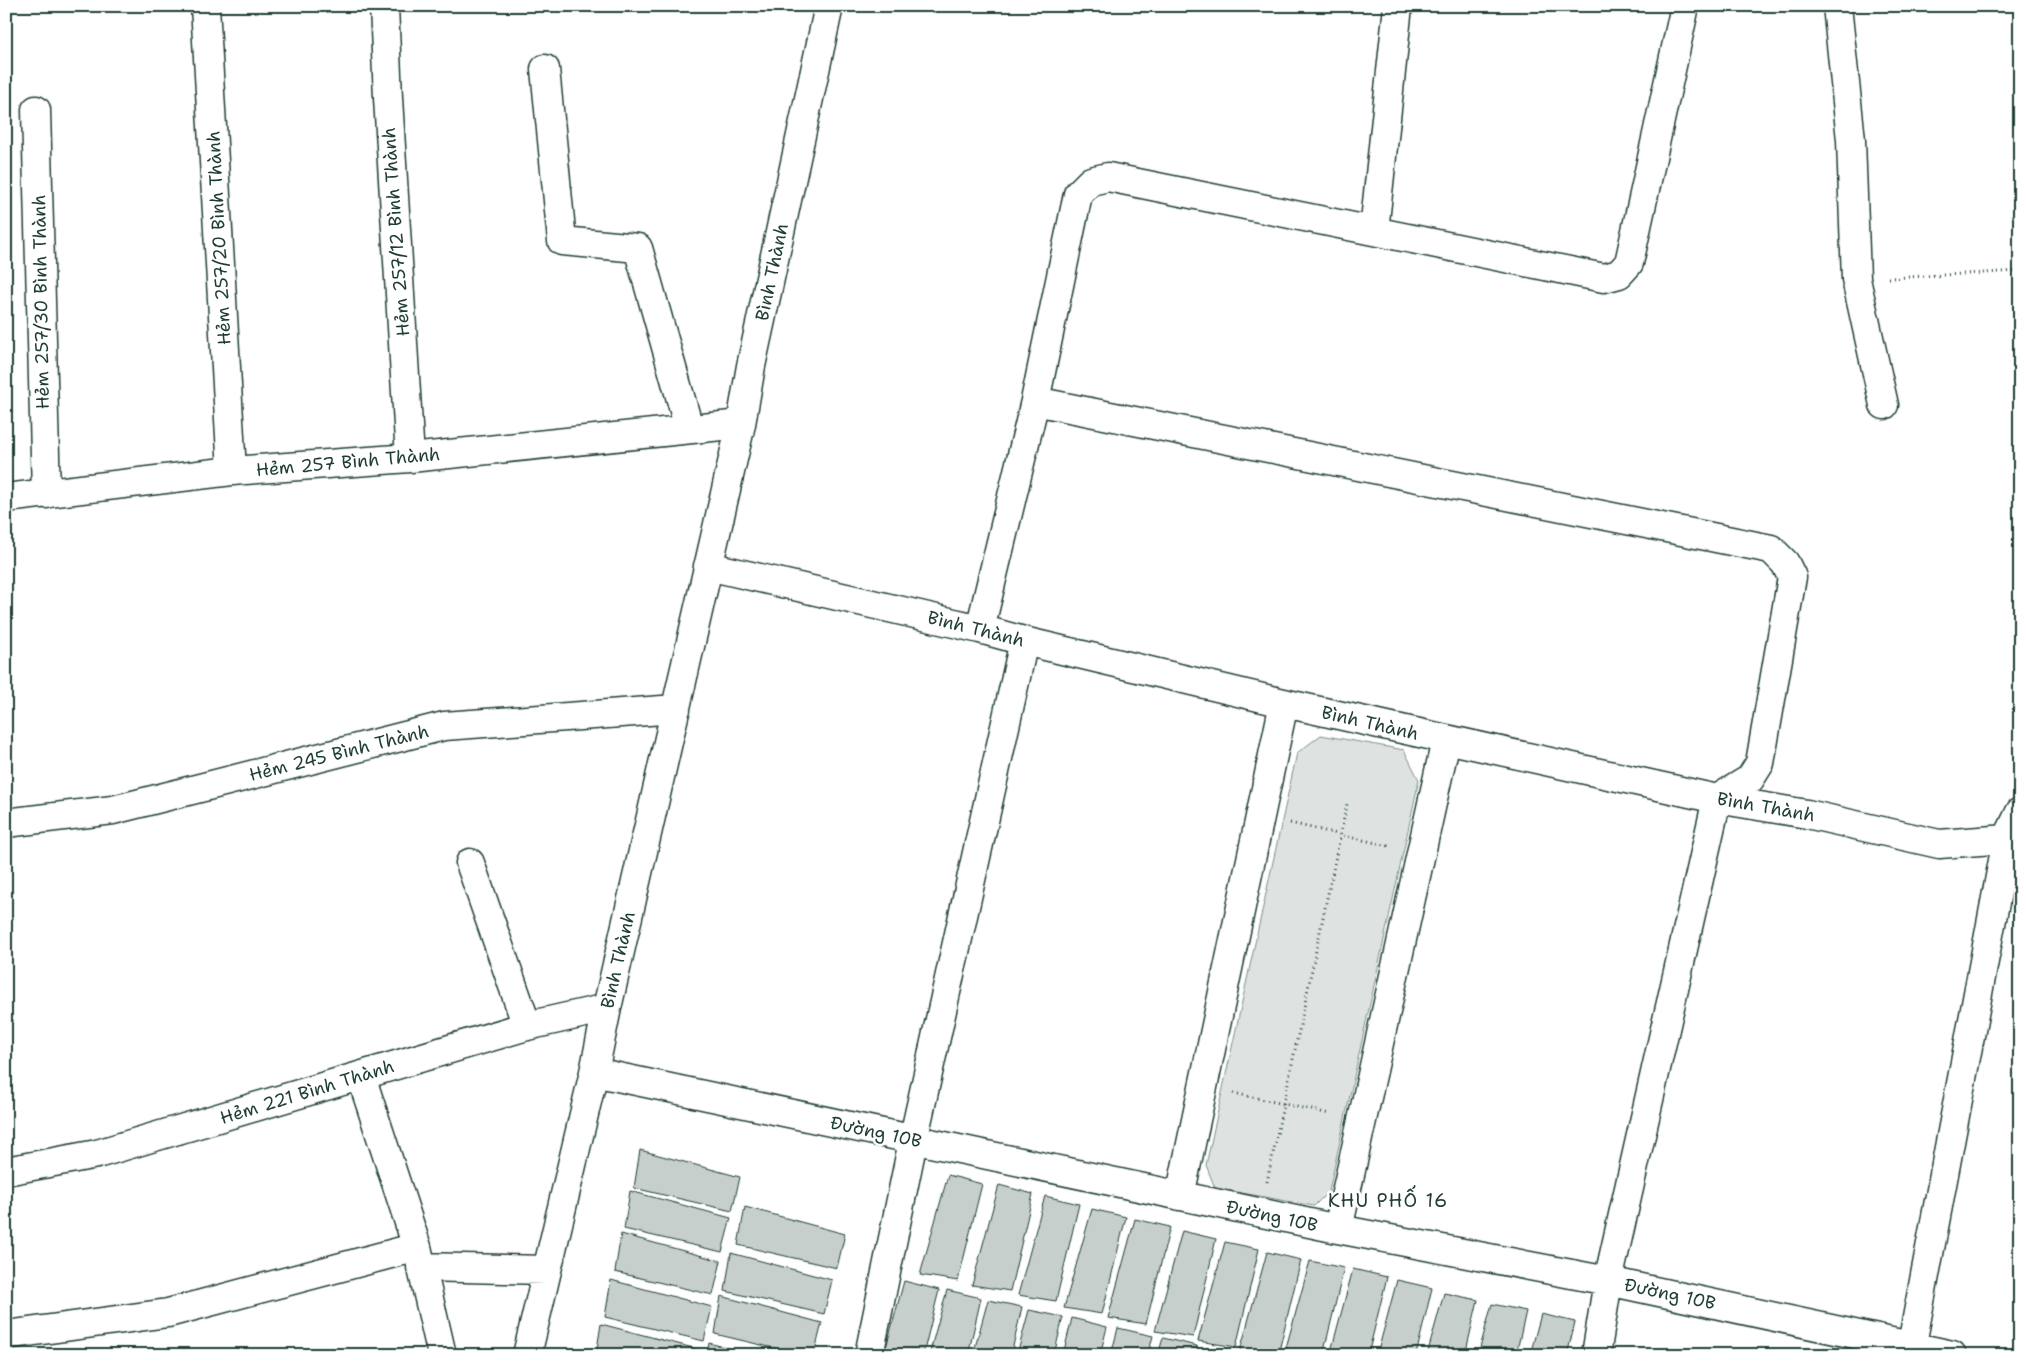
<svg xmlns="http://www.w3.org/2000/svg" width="2026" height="1361" viewBox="0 0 2026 1361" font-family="'Shantell Sans',sans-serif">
<rect width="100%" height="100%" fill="#fff"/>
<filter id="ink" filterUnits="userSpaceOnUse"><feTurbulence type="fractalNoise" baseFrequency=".02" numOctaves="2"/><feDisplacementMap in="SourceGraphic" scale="10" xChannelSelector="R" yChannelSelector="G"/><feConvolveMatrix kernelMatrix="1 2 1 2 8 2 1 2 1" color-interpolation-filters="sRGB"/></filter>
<g filter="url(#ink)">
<path fill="#dee3e2" stroke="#7e908b" d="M1321,735L1404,750L1419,780L1329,1191L1314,1206L1215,1188L1206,1165L1297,753Z"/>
<path fill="#c7cfcc" stroke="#1f3d34" d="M640,1150L740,1177L732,1211L634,1188Z
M948,1175L982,1184L958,1281L920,1275Z
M999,1185L1033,1194L1010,1291L972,1285Z
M630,1191L731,1218L722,1252L624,1229Z
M1045,1196L1079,1204L1056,1301L1018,1295Z
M745,1207L845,1234L837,1268L738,1245Z
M1092,1209L1126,1217L1102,1314L1064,1308Z
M1135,1219L1170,1227L1146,1324L1108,1318Z
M1182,1231L1216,1239L1193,1337L1155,1331Z
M621,1234L721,1261L713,1295L615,1272Z
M1225,1242L1259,1249L1236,1347L1198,1341Z
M1267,1252L1301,1260L1278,1355H1261L1240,1351Z
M731,1253L832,1280L824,1314L725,1291Z
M1310,1261L1344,1268L1323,1355H1284Z
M1353,1269L1387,1277L1368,1355H1330Z
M611,1280L712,1307L704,1341L605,1317Z
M1397,1280L1432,1288L1416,1355H1377Z
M904,1281L939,1290L923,1355H884Z
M947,1290L981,1298L968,1355H929Z
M1444,1293L1478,1300L1465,1355H1427Z
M721,1296L822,1323L814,1355H803L715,1334Z
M988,1300L1022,1307L1011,1355H973Z
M1492,1304L1526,1311L1516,1355H1478Z
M1029,1310L1063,1317L1054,1355H1017Z
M1541,1314L1575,1322L1567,1355H1530Z
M1072,1318L1107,1327L1100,1355H1063Z
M601,1324L701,1350L700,1355H596Z
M1118,1328L1153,1336L1148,1355H1111Z
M1163,1338L1197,1346L1195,1355H1158Z
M709,1343L753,1355H707Z
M1206,1348L1234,1355H1204Z"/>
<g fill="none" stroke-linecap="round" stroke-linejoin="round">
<defs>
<path id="minor" d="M205,6L232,471
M384,6L388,98L410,458
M1837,6L1851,140L1856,279L1884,405
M545,69L562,241L638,248L689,428
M36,110L46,494
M1374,231L1398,6
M1035,401L1771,549L1785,563L1792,577L1760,763L1750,779L1717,799L1608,1281L1596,1355
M6,498L232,471L410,458L741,424
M708,566L980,629L1024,641L1284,703L1717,799L1807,814L1939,844L2007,839L2020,812
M980,629L1035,401L1078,194L1091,181L1108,177L1604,278L1619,274L1629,263L1685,6
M6,823L113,810L444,726L676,709
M470,863L527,1026
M594,1072L1338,1229L1608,1281L1952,1355
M361,1076L417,1247L442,1355
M6,1171L97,1154L527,1026L607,1008
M1180,1196L1284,703
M1338,1229L1446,740
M421,1267L547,1270
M6,1335L168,1313L417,1247
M527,1355L594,1072L607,1008L741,424L751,366L829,6
M869,1355L913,1141L1024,641
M1910,1355L2007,839"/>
</defs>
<use href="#minor" stroke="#1f3d34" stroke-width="31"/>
<path stroke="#1f3d34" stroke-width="3" stroke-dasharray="1 4" stroke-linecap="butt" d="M1888,278L2020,271
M1290,823L1389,846
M1233,1093L1330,1114
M1267,1182L1347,804"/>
<use href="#minor" stroke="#fff" stroke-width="28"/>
</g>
</g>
<g text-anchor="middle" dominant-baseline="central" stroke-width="5" stroke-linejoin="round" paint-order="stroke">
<g font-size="18" fill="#1f3d34" stroke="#fff">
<text transform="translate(396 232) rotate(-94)">Hẻm 257/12 Bình Thành</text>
<text transform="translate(219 238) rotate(-93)">Hẻm 257/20 Bình Thành</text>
<text transform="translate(772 272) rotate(-78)">Bình Thành</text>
<text transform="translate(41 302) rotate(-91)">Hẻm 257/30 Bình Thành</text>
<text transform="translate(348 462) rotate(-5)">Hẻm 257 Bình Thành</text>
<text transform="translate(976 629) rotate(14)">Bình Thành</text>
<text transform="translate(1370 723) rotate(13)">Bình Thành</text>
<text transform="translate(339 753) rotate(-14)">Hẻm 245 Bình Thành</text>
<text transform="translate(1766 807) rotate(10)">Bình Thành</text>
<text transform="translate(618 960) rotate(-77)">Bình Thành</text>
<text transform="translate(307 1092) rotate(-17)">Hẻm 221 Bình Thành</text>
<text transform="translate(876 1132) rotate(12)">Đường 10B</text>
<text transform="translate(1272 1216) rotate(12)">Đường 10B</text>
<text transform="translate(1670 1294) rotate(12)">Đường 10B</text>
</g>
<g font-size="19" letter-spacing="1" fill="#1f3d34" stroke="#fff">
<text x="1388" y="1200">KHU PHỐ 16</text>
</g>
</g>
<rect width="2026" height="1361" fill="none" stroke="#fff" stroke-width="25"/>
<rect x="12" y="12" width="2001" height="1336" fill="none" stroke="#1f3d34" stroke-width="2" filter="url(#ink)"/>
</svg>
